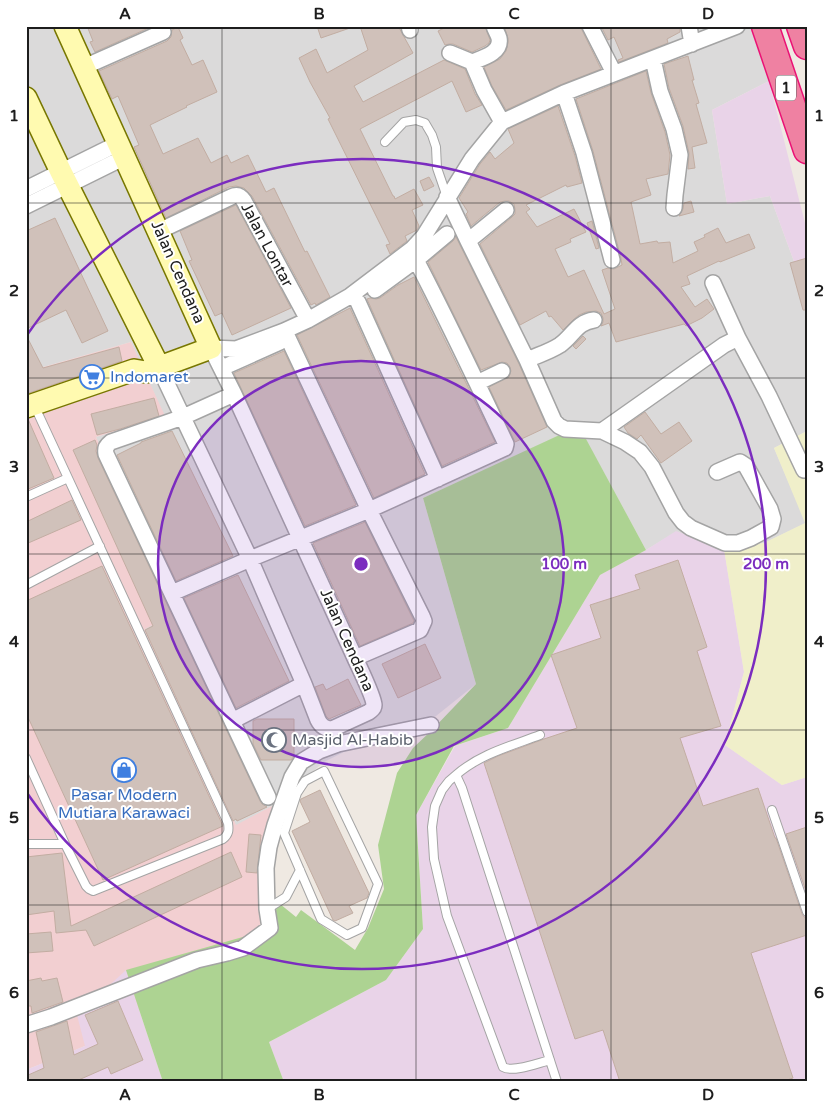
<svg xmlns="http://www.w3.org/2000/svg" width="833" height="1108" viewBox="0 0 833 1108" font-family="'Varela Round',sans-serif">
<rect width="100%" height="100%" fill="#efe9e2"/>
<path fill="#dbdada" d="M26,26H750L769,81L712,110L727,204L770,196L807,297V431L774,448L806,523L764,543L724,549L676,532L646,550L579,427L423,498L476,684L431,720L376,736L324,762L272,806L236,826L145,628L176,613L96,437L164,415L131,342L26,372Z"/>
<path fill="#f2cfd1" d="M131,342L165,416L96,437L176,613L145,629L236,825L272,806L261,869L260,932L85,1046L26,1070V372Z"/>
<path fill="#e9d3e8" d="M769,81L807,231V297L770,196L727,204L712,110Z
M676,531L724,549L744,672L725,745L782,785L807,777V1082H284L269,1042L386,980L423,929L416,815L455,746L508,728L600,575L646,550Z
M126,970L163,1082H26V1070L85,1046L77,1015Z"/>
<path fill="#f0efca" d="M807,431V777L782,785L725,745L744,672L724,549L764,543L805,523L774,448Z"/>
<path fill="#add392" d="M579,426L646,550L600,575L508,728L454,746L416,815L423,929L386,980L269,1042L284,1082H163L126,970L260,932L280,904L296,917L301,910L355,950L368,928L384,889L378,845L397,773L413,748L431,731L476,684L423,498Z"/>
<path fill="#d0c1ba" stroke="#c2ada2" d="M87,26H153L95,52L90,42L93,41Z
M317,26H350V28L321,38Z
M360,26H398L413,53L354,86L363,102L444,60L465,69L475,94L482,105L466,112L452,81L360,129L393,196H394L395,199L414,189L423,205L412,210L419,226L417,230L405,236L407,241L390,254L386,245L390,244L328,119L330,118L310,82L299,58L316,49L327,73L368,50Z
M448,26H485L490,40L489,43L485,46L472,52L453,44H449L445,45L438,31Z
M504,26H581L582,30L601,69L560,85L506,110L492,86L484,67L500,59L506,51L508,43V38Z
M601,26H680V32L667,39L668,43L619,62L618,60L623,58L614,37L608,40Z
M178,27L183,38L180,40L192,65L203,60L217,92L186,106L187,107L150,125L163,154L198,138L211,163L227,155L231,163L248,155L266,192L274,188L305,252L307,251L330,297L316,305L315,303L311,305L252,196L244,188L236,186L229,187L166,218L134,147L139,145L118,96L112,99L99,71L167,41L171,37L172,30Z
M688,56L694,80H692L699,103L696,104L707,143L692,147L695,168L688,169L689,153L683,126L669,88L664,64Z
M646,71L651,93L665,132L670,155L668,174L646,179L651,195L631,202L640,244L657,241L658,243L670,242L673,263L698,251L694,242L705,237L704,235L718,228L726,243L749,234L755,248L720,262L719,261L687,276L690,284L681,287L695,307L707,299L714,309L702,318L686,326L684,324L616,342L609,323L601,326L603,322V318L601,313L596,311L586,312L579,315L573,320L563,330L551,316L549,317L546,311L520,325L480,244L512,217L515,214V209L514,204L509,201H505L500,202L471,226L466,214L468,212L459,198L480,164L490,152L495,159L514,143L508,129L558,106L575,156L582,183L567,187L566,185L526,205L530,209L526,212L537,227L574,209L586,232L570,239L571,242L555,249L568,277L584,270L604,314L615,309L602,270L608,268L614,269L622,265L621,258L593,151L576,99Z
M429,177L434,186L424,191L420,181Z
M691,201L694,212L679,216L683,209L684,203Z
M236,205L291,308L232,335L222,313L215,316L189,261L192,260L180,231Z
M55,218L108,331L82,343L66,310L26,329V231Z
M592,221L599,248L596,249L587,223Z
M456,237L519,364L547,427L515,442L489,387L509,377L511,371L510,367L507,363L502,362L481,370L428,262L453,241Z
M807,258V310H803L790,263Z
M414,277L495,442L442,466L367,299L370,298L376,299L380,298L398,285Z
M350,308L425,474L374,498L297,335Z
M26,335L43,368L119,347L122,361L26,394Z
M583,336L586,339L576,349L573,346Z
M284,351L356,505L305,526L234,373Z
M154,398L159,416L120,429L97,435L91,414Z
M645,412L661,434L679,422L692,441L661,463L641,435L637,439L628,433L624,427Z
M26,419H28L54,478L26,490Z
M172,431L233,556L176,581L117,455L141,443V442Z
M95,440L97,445L96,451L98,458L260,801L262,804L267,807L237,821L236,819L233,821L145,630L153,626L73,450Z
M72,500L81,520L26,544V522Z
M365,522L414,621L413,623L360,646L313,543Z
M678,560L707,647L697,651L721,726L680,738L703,806L758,788L775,838H776L802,914L804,917L807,918V935L751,953L793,1078L781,1082H620L603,1030L575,1039L484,763L498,756L544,739L577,728L551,655L601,638L590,605L640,589L635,575Z
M102,566L223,826L103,880L26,713V601Z
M238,575L289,681L236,708L184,598Z
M425,644L441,678L398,698L382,664Z
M348,679L361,705L329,719L326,716L315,687L323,684L326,690Z
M257,719H294V756L291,760H261L253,744V721Z
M320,790L369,893L367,898L349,906L353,913L335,921L333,920L292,831L310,822L300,801L301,799Z
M807,827V894L786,834Z
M249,834L261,835L257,873L246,872Z
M231,852L242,877L94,946L86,930L56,933L54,911L26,915V857L62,853L71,926Z
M51,932L53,951L26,953V934Z
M41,978L42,981L57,978L63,1002L32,1013L31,1006H26V981Z
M118,1001L143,1060L111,1074L108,1067L74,1082H26V1076L44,1068L36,1032L67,1021L74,1055L98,1044L85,1015Z"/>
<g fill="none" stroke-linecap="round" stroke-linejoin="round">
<defs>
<path id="lane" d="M385,142L404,122L416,120L425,123L432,135L436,147L437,168L447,197
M35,407L68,478
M26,497L68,478L228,823C229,830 229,834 223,839L93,891L89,889L86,886L65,844L26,758
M26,585L100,546
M540,735C511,746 480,754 456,775L462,788L557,1082
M324,771L378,884L362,928L347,935L321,919L284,833L297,793L305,781Z
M456,775L449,781L442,790L435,806L432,827L434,859L447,916L503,1067C513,1073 538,1063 550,1060
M772,810L807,912
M26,844H65
M267,909L286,897L300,870"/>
<path id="street" d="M409,26L410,30
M590,26L614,73
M689,26L692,44
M450,53L472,62L484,90L502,122L564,93L737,26
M653,59L660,91L674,129L680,155L675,195L674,208
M472,62C482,58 502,53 499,38C498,34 495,30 494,26
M84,67L163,32
M564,93L584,153L612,260
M26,189L119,143
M447,197L468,241L527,360L554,421L559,426L565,429L602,431L625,442L640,452L652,467L676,513L683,522L691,528L725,543H738L751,538L771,527L773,519L770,509L746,466L740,462L717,472
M26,206L125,157
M159,231L231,197C237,194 240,195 244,201L308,320
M468,241L506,210
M713,283L738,338
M375,290L416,260
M358,302L438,479
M288,338L369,510L422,616L424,621L420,630L355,658
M527,360C538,355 549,352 560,345C573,336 577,322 594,320
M159,367L250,559L304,684L318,720C321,726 325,729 332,729L369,712C372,709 374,709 374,705C374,697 359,667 355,658L234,394L211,348L236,349L284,331L308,320L350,296L412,249L424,236L472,159L502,122
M222,368L280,342
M477,383L502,371
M234,394L183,417L111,442C106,446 105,448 106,454L268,797
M602,431L724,345L738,338L769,396L804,470
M172,593L250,559L369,510L505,448L506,444C477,383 448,321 416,260L447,234
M232,721L304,684
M26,1025L51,1017L197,960L227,953L243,948L270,928L267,909L266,868L269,847L275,825L292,777L301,762L319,751L338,744L431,725"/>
<path id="secondary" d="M26,98L61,172L159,367
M26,407L134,370L146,372L211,348L65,26"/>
<path id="highway" d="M765,26L807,150
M800,26L807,46"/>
</defs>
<use href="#lane" stroke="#a4a4a4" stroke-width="10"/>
<use href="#street" stroke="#a4a4a4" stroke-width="18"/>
<use href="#secondary" stroke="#787700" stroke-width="24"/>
<use href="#highway" stroke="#ea1275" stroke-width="29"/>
<use href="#lane" stroke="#fff" stroke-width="8"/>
<use href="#street" stroke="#fff" stroke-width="15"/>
<use href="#secondary" stroke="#fffab0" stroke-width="21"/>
<use href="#highway" stroke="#ef81a2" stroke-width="26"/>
</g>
<path fill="none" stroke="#1d1d1d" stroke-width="1" stroke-opacity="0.55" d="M222,26V1082M416,26V1082M611,26V1082M26,203H807M26,378H807M26,554H807M26,730H807M26,905H807"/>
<circle cx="361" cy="564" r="203" fill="#7b2cbf" fill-opacity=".12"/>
<g fill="none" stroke="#7b2cbf" stroke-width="2.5">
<circle cx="361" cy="564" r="203"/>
<path d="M27 335A405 405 0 1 1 27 793"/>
</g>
<defs>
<symbol id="supermarket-ring" viewBox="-11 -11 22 22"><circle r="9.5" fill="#fff" stroke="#3f7fe0" stroke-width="1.5"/><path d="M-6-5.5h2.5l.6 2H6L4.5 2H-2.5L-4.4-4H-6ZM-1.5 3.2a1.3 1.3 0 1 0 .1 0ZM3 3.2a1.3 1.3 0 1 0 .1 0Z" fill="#3f7fe0"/></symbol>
<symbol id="mosque-ring" viewBox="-11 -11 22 22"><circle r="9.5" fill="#fff" stroke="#6b7280" stroke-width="1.5"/><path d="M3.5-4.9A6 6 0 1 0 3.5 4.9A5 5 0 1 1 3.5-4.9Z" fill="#6b7280"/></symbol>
<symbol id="shop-ring" viewBox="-11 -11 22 22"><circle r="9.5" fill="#fff" stroke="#3f7fe0" stroke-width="1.5"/><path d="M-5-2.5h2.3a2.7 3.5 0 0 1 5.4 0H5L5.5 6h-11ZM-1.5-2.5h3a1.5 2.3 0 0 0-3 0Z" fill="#3f7fe0"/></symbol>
</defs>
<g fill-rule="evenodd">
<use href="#supermarket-ring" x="78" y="363" width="28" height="28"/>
<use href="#mosque-ring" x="260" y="726" width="28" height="28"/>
<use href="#shop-ring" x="110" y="756" width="28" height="28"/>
</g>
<g text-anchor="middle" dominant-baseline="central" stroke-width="4" stroke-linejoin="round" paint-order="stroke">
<rect fill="#fff" stroke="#616161" stroke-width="1" x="776" y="75.5" width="20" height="25" rx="4"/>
<g font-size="15" font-weight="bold" fill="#1d1d1d">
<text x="786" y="88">1</text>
</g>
<g font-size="16" fill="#1d1d1d" stroke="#fff">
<text transform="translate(267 245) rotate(62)">Jalan Lontar</text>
<text transform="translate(178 272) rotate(66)">Jalan Cendana</text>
<text transform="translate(347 640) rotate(66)">Jalan Cendana</text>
</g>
<g font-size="16" fill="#366cbe" stroke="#fff" text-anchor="start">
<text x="110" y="377">Indomaret</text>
<text x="124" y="795" text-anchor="middle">Pasar Modern<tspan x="124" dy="18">Mutiara Karawaci</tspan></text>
</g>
<g font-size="16" fill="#5b616d" stroke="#fff" text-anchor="start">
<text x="292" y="740">Masjid Al-Habib</text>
</g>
</g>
<circle cx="361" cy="564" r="8" fill="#7b2cbf" stroke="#fff" stroke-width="2.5"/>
<g font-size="15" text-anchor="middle" font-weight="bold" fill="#7b2cbf" stroke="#fff" stroke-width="4" stroke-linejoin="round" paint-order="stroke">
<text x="564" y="569">100 m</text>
<text x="766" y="569">200 m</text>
</g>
<rect width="833" height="1108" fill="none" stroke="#ffffff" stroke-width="55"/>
<rect x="28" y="28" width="778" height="1052" fill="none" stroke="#1d1d1d" stroke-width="2"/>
<g font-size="16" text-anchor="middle" font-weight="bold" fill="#1d1d1d">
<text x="125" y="19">A</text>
<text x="319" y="19">B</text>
<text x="514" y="19">C</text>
<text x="708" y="19">D</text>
<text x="14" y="121">1</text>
<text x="819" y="121">1</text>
<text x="14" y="296">2</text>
<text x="819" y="296">2</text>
<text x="14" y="472">3</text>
<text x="819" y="472">3</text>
<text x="14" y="647">4</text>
<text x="819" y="647">4</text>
<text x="14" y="823">5</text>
<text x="819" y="823">5</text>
<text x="14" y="998">6</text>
<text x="819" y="998">6</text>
<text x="125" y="1100">A</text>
<text x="319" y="1100">B</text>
<text x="514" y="1100">C</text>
<text x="708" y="1100">D</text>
</g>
</svg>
